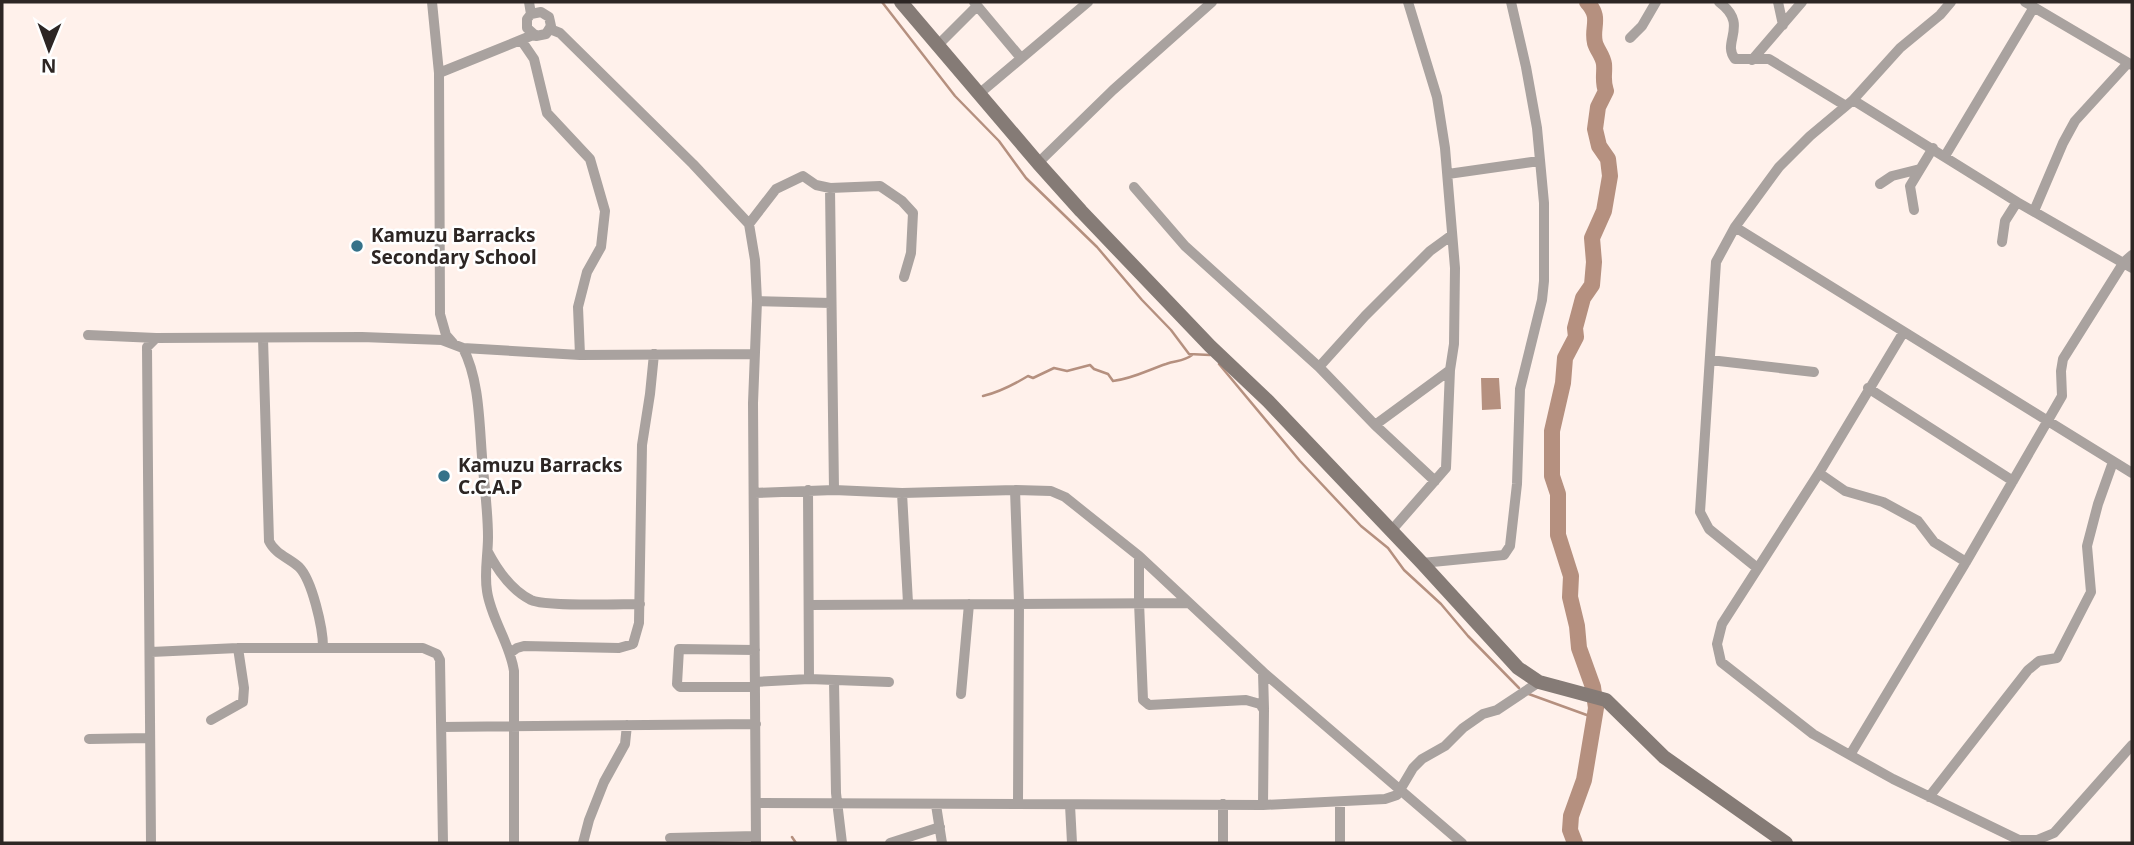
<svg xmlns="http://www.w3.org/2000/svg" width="2134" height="845" viewBox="0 0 2134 845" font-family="'Noto Sans',sans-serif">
<rect width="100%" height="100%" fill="#fff1eb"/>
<path fill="#b5907f" d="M1481,378H1499L1501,409L1482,410Z"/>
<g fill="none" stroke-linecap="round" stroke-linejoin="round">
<path stroke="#b5907f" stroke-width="2.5" d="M882,2L955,96L999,141L1026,178L1097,247L1142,300L1171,330L1189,354L1210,355
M1219,364L1300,461L1361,526L1388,548L1404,570L1441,604L1468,636L1519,688
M983,396C1000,392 1013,385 1028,376L1033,378L1054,368L1067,371L1090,365L1094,369L1108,374L1113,381C1132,379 1148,370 1166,364C1176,360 1183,362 1192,355
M1526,693L1595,718
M792,837L796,843"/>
<path stroke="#b5907f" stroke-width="16" d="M1575,843L1570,830L1571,816L1584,780L1596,708L1593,687L1579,648L1577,626L1570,597L1571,576L1558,535V494L1552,476V431L1563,383L1565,358L1576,337L1575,328L1583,298L1592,285L1594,262L1592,238L1604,211L1610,176L1608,159L1599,146L1595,129L1598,107L1606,91C1602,81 1605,73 1604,64C1603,56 1597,50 1595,43C1591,27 1602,18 1587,2"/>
<path stroke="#a9a29f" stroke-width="10" d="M432,2L439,73L440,314L446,335L453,343
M529,2L531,14L527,19V28L536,36L546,34L551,26L549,17L541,12L531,14
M974,2L1021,58
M1719,2C1750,25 1721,42 1735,59H1769L1846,106
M1778,2L1783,25
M2025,2L2132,65
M550,29L560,33L693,164L749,224L755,260L757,301L753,403L756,843
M1630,38L1642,26L1656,2
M521,40L534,59L547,113L590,159L605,211L601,247L587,272L578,307L580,355
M937,46L977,6
M1752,60L1802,2
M439,73L533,35
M980,93L1088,2
M1853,100L2017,202L2132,268
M1945,156L2034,7
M1038,163L1113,90L1212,2
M1448,174L1539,161
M1880,184L1892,176L1920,169
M1134,187L1185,246L1319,367L1375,425L1435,481
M830,188L834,490
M1914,210L1910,186L1933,148
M2034,211L2063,143L2075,121L2128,63
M749,224L776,189L803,176L816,185L830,188L880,186L902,201L913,213L911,253L904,277
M1735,227L2132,473
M2002,242L2005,221L2017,202
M757,301L831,303
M1903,333L1819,473L1722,624L1717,644L1721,662L1813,734L1841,750L1893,779L2019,840H2037L2054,833L2132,745
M88,335L156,338
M263,338L269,541C275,554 289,558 299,567C312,580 323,628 323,647
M463,348L580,355L754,354
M1710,360L1814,372
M1319,367L1365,316L1430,251L1452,235
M1868,388L2013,481
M1375,425L1450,370
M1819,473L1845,491L1883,502L1918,521L1934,542L1966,562
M808,490L809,679
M1015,490L1019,602L1018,803
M754,493L834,490L902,493L1015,490L1051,491L1065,497L1139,556L1263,672L1462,843
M902,493L908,603
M1391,531L1446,468L1450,370L1454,344L1455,268L1445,148L1437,97L1408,2
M488,552C498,571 511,590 531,600C546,607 619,604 640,604
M1139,556V602L1143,700L1149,705L1246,700L1260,704L1264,710L1263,805
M1422,563L1504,555L1510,546L1517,484L1520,389L1542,300L1544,281V203L1537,128L1526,67L1511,2
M1756,567L1709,529L1700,512L1716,262L1735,227L1779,167L1810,136L1853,100L1900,48L1940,15L1951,2
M809,605L1189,603
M755,650L679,649L677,684L680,687H755
M151,652L238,648H423L437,654L440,660L443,843
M510,653L517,648L524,646L619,648L633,644L639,623L642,445L650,394L654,354
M1263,672L1264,709
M834,681L836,793L842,843
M755,682L809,679L889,682
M961,694L969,604
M211,720L243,702L244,688L238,648
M441,727L756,724
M89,739L150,738
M1850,755L1966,562L2062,396L2061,371L2063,359L2124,262L2132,255
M1929,797L2028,670L2039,661L2057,658L2091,592L2087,546L2098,504L2113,462
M1340,802V843
M756,803L1263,805L1385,799L1397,795L1413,768L1422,759L1445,746L1463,728L1483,714L1497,710L1539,682
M1223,804V843
M936,805L942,843
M1070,805L1072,843
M670,838L756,836
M151,843L147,347L156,338L362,337L442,340L463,348C481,383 479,430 483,468C485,491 488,514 488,537C488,555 484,573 487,591C491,619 510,643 514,671V843
M583,843L589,820L604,782L625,744L627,725
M890,843L940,827"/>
<path stroke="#857b76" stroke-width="14" d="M901,2L1038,163L1081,211L1210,346L1268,401L1422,563L1518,668L1539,682L1606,700L1664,757L1786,843"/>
</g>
<g fill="#367289" stroke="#fff" stroke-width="2.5">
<circle cx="357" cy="246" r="7"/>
<circle cx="444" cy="476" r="7"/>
</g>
<g text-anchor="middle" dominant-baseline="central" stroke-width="5" stroke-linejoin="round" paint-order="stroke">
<g font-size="19" font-weight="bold" fill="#2d2624" stroke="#fff" text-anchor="start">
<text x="371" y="235">Kamuzu Barracks<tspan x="371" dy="22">Secondary School</tspan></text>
<text x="458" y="465">Kamuzu Barracks<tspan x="458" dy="22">C.C.A.P</tspan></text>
</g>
</g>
<rect width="2134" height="845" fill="none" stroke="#2d2624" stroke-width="7"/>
<g transform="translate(49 49) rotate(181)" stroke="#ffffff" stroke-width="5" paint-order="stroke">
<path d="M0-5L12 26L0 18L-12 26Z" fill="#2d2624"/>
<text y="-10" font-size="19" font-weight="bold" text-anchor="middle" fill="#2d2624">N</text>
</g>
</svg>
